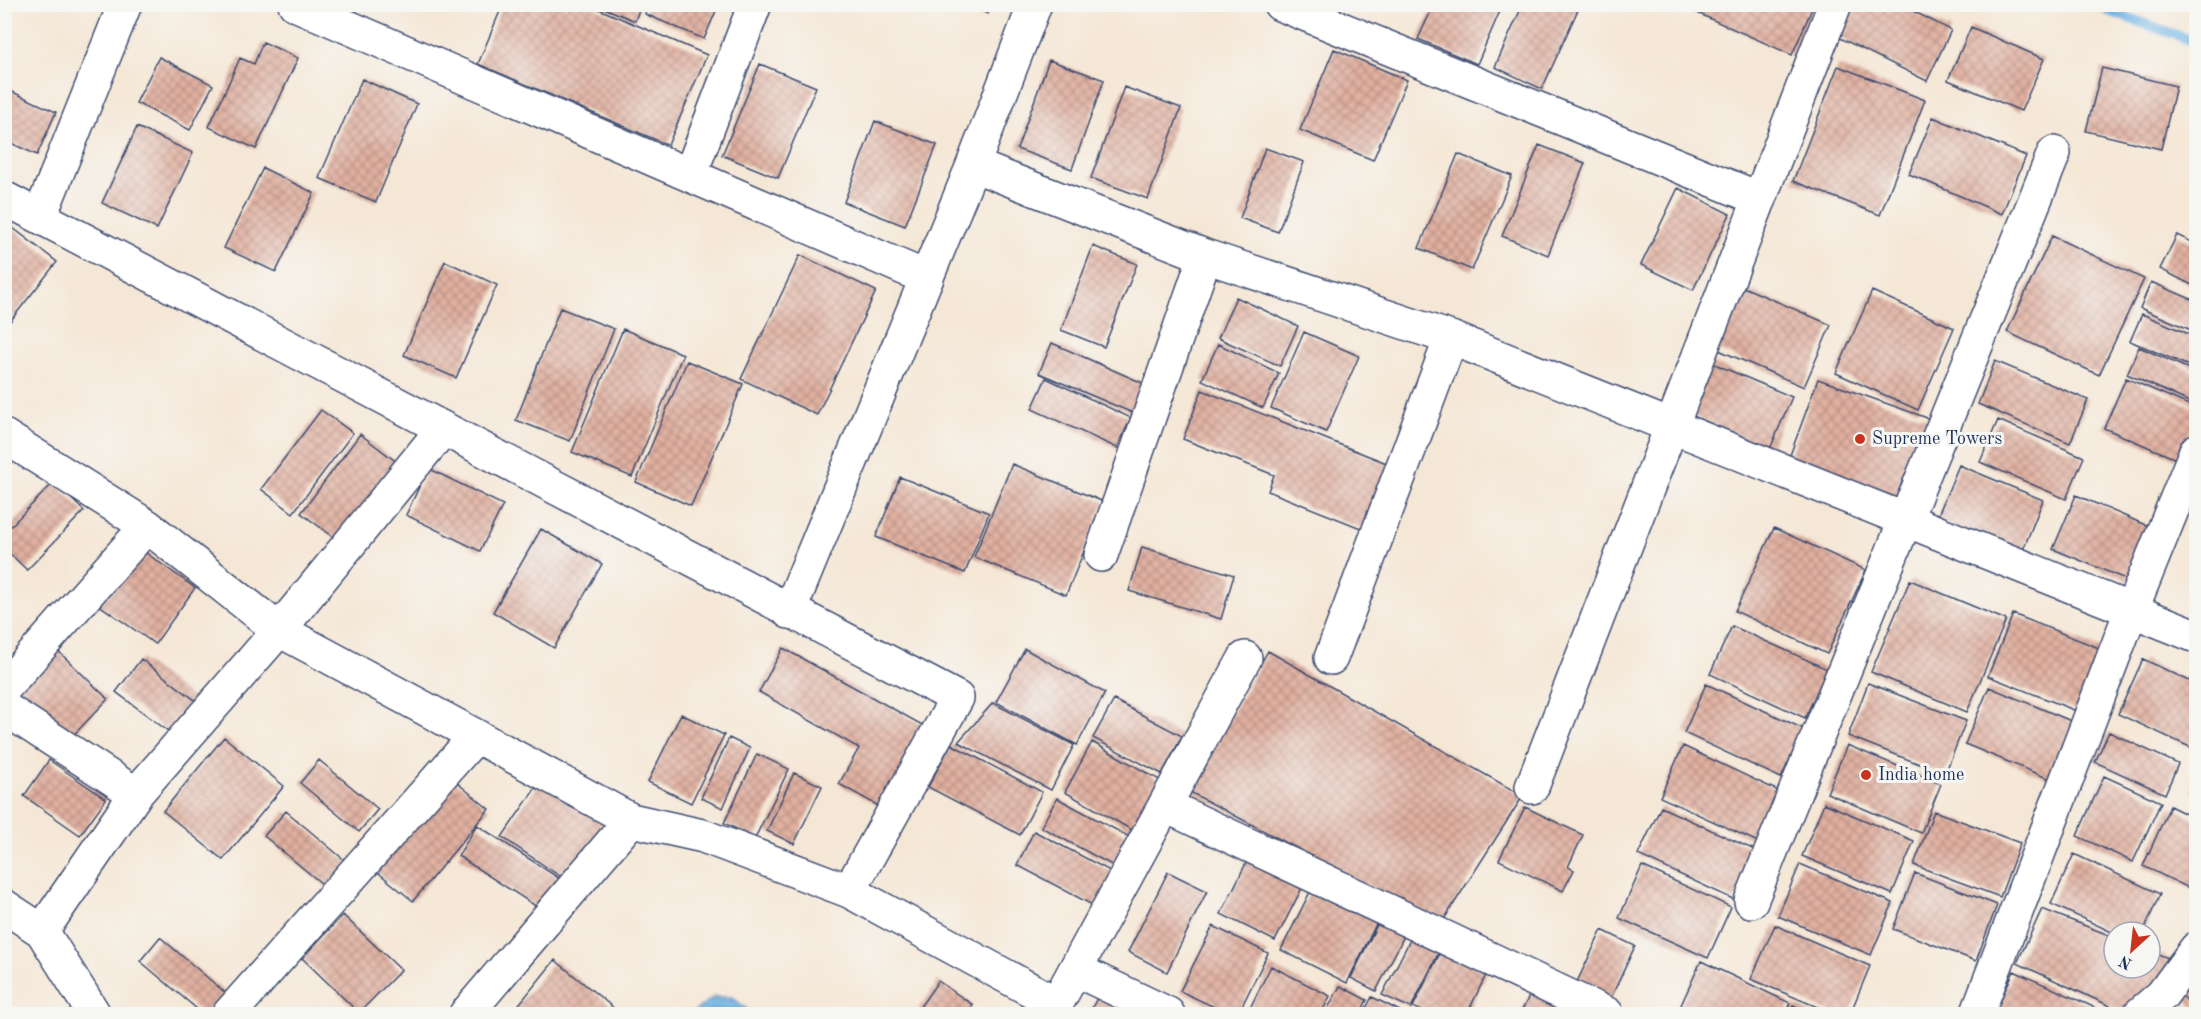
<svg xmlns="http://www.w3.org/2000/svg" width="2201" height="1019" viewBox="0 0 2201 1019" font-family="'Old Standard TT',serif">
<defs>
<pattern id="water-rules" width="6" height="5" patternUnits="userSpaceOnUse" patternTransform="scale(1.5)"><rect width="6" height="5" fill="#6db2e3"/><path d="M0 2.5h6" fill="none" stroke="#5991bb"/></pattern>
<pattern id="building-cross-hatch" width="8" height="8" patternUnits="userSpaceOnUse" patternTransform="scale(1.5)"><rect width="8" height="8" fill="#e1b1a0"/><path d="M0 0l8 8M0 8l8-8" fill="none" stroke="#b69086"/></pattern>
</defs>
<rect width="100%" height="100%" fill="#f6f6f2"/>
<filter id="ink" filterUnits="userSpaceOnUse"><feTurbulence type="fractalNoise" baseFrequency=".0167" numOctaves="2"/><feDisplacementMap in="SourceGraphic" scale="12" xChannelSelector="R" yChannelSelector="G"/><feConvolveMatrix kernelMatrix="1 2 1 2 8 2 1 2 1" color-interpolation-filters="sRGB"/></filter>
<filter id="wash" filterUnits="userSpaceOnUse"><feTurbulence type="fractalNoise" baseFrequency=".008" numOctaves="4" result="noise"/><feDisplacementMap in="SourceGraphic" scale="24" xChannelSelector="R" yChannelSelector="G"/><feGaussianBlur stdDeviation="1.35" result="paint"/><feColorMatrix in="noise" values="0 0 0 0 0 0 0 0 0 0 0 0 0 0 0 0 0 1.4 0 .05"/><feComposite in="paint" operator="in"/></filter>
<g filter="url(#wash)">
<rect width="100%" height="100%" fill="#f5e7d6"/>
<path fill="url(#water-rules)" stroke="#4470a0" stroke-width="1.5" d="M714,997H732L753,1014H691Z"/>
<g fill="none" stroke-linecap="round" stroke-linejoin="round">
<path stroke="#6db2e3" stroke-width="10" d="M2104,4L2106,10L2196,42"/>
</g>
<g id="blocks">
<path fill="url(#building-cross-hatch)" d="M334,4H359L355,13Z
M503,4H587L707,55L668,145L478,64Z
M595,4H641L635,21Z
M648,4H719L704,39L645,14Z
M964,4H992L988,14Z
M1434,4H1503L1477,64L1418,39Z
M1523,4L1580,5L1542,89L1495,67Z
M1677,4H1814L1792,55Z
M1854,4H1899L1951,30L1927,81L1838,37Z
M1971,27L2044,59L2021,111L1948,80Z
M263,42L298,58L256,149L209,127L240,58L254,64Z
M1334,49L1407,80L1373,160L1300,130Z
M159,57L213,85L190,130L136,103Z
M1049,60L1104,80L1072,169L1017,149Z
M760,64L816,87L778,178L722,155Z
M1838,66L1925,100L1880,215L1793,181Z
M2102,68L2176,86L2161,149L2086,131Z
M362,79L417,104L376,202L319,178Z
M1124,87L1181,108L1148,199L1091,178Z
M4,88L56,112L37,155L4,140Z
M1933,117L2026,156L2002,214L1909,174Z
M875,121L937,145L905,226L844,202Z
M137,127L193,153L157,229L102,203Z
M1539,145L1585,163L1548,255L1502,236Z
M1265,148L1304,162L1278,232L1240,218Z
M1458,154L1512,176L1472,270L1419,248Z
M263,168L314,193L276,272L224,248Z
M1678,188L1730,214L1693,290L1641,265Z
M4,221L57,262L4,329Z
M2177,235L2196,244V287L2160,269Z
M2052,236L2144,279L2099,375L2007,332Z
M1093,246L1137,264L1104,347L1061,330Z
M800,255L876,291L817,415L741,379Z
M445,261L497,285L456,378L404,355Z
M2151,282L2196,301V332L2140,308Z
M1741,286L1831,325L1804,387L1714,348Z
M1872,291L1954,328L1918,410L1836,373Z
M1236,297L1298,326L1280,366L1218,338Z
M560,308L614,329L570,441L516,420Z
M2142,314L2196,337V369L2130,341Z
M623,329L683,354L632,477L572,452Z
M1304,332L1359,356L1326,432L1271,408Z
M1052,343L1147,385L1135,414L1039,373Z
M1218,344L1279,373L1263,408L1202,380Z
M2139,347L2196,372V405L2127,374Z
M687,361L743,384L691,506L636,482Z
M1995,361L2088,400L2070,443L1978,404Z
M1710,362L1792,397L1770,449L1688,414Z
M1046,378L1131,418L1117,448L1032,409Z
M2126,378L2196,408V430L2183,462L2104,428Z
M1818,379L1930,419L1901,499L1789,458Z
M1202,390L1394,466L1368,531L1268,491L1274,475L1183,439Z
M321,410L353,433L293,513L261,489Z
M1998,420L2084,457L2066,499L1980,462Z
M360,434L398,463L339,541L301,513Z
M1012,464L1104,502L1066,595L974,557Z
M1959,465L2043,500L2021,555L1936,520Z
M428,468L503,505L480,551L406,515Z
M900,477L989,513L965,573L876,537Z
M54,482L84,511L27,570L4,548V533Z
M2076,495L2157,530L2135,583L2053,549Z
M1774,528L1866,570L1827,654L1735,611Z
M541,529L602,564L554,648L493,612Z
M135,545L195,588L155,644L92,600Z
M1142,547L1234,575L1221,619L1129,591Z
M1910,580L2006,620L1967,712L1871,672Z
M2013,614L2104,650L2079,712L1988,676Z
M1732,626L1827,669L1805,718L1710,674Z
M55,648L108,699L65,744L12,694Z
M783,648L926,727L882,808L839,784L859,748L759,692Z
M1025,649L1105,693L1077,745L996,702Z
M1268,651L1523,796L1441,924L1188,791Z
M141,659L196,701L172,734L116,692Z
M2143,659L2196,684V738L2192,748L2118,714Z
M1868,683L1966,721L1945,774L1848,736Z
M1706,684L1804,729L1781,778L1684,733Z
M1989,687L2076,723L2052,780L1965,744Z
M1114,700L1182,736L1162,774L1093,738Z
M993,703L1074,745L1051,790L958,742Z
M681,714L724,735L691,803L648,782Z
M2109,732L2178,764L2165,794L2095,762Z
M224,737L284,786L223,860L163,811Z
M729,738L750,748L723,808L701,798Z
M1092,742L1165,783L1137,833L1065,792Z
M951,744L1042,792L1020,835L928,787Z
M1847,745L1941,784L1921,833L1827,793Z
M1683,746L1781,792L1758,842L1660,797Z
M757,754L789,769L755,838L724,823Z
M49,760L106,799L80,835L24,796Z
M319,760L378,809L359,832L300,783Z
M794,773L822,786L794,844L767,831Z
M2104,776L2161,802L2133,862L2077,836Z
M450,777L489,809L413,901L375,870Z
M543,777L611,823L570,883L502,837Z
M2196,779V793L2191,791Z
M1057,798L1135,840L1119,869L1041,827Z
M1824,803L1914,841L1892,894L1802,856Z
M2170,806L2196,819V876L2191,889L2143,866Z
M1525,807L1583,835L1568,867L1574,870L1563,891L1499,860Z
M1661,807L1757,851L1735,900L1638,855Z
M286,811L348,863L327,888L264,836Z
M1934,811L2020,843L2000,897L1914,865Z
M477,825L568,884L548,914L458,856Z
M1034,831L1116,874L1098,908L1017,865Z
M1251,853L1306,880L1275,941L1221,914Z
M2074,854L2160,894L2143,932L2114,933L2051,904Z
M1800,864L1893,903L1871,955L1778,916Z
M1642,866L1731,907L1708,958L1619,918Z
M1168,872L1207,891L1167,972L1128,952Z
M1915,873L1997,905L1976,961L1893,929Z
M1316,880L1382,912L1347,983L1281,950Z
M2042,909L2114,937V968H2150V951L2179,962L2123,1012L2017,963Z
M343,915L401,970L359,1013L302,958Z
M1378,923L1404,936L1376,991L1351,978Z
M1775,925L1870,966L1850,1014H1834L1751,979Z
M1213,926L1268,953L1238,1014H1229L1180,991Z
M1602,930L1635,946L1610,1000L1576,984Z
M160,937L229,996L214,1014H203L140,961Z
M1411,938L1439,952L1411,1008L1382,995Z
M1441,951L1487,973L1467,1014H1428L1413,1007Z
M555,960L621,1014H524L516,1008Z
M1701,961L1790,1003L1785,1014H1677Z
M2196,965V1010L2174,987Z
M1271,966L1330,996L1321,1014H1247Z
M2014,971L2109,1014H1994Z
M938,981L973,1005L966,1014H915Z
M1340,986L1367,1000L1360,1014H1325Z
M1534,987L1572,1006L1567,1014H1520Z
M1098,996L1136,1014H1089Z
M1372,997L1406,1014H1363Z
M1793,1005L1814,1014H1789Z"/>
</g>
</g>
<g filter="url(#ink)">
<use href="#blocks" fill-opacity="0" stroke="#3c4b70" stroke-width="1.5"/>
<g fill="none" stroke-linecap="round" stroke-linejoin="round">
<defs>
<path id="minor" d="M295,4L927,278
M1280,4L1760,199
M973,165L1205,256L1451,338L2196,636
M690,175L755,4
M4,198L957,698L849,891
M40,216L125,4
M4,436L147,526L279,630L476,736L631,820L703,836L849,891L1057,1004
M1101,555L1205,256
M789,612L973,165L1035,4
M1331,658L1451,338
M4,688L147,526
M4,708L136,794
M1532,787L1835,4
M1166,806L1607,1014
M1751,901L2054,153
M4,906L42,931L94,1014
M42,931L136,794L279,630L443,429
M1076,970L1168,1014
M229,1014L476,736
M466,1014L631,820
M1051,1014L1245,658
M1977,1014L2131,611L2196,451
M2140,1014L2162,995L2196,949"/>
</defs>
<use href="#minor" stroke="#3c4b70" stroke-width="36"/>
<use href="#minor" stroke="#fff" stroke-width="33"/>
</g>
</g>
<g fill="#c8321e" stroke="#f6f6f2" stroke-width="2">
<circle cx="1860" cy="439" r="6"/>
<circle cx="1866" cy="775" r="6"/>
</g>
<g text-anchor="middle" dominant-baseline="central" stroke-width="6" stroke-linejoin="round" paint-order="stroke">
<g font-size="18" fill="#1b2f5e" stroke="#f6f6f2" text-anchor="start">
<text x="1872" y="439">Supreme Towers</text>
<text x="1878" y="775">India home</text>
</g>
</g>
<rect width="2201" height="1019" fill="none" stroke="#f6f6f2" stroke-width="24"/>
<g transform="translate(2132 950) rotate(207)"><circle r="28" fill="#f6f6f2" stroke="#9ea6b7" stroke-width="1.5"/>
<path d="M0-4.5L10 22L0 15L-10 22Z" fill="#c8321e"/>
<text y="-9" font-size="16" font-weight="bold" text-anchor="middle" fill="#1b2f5e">N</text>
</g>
</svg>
